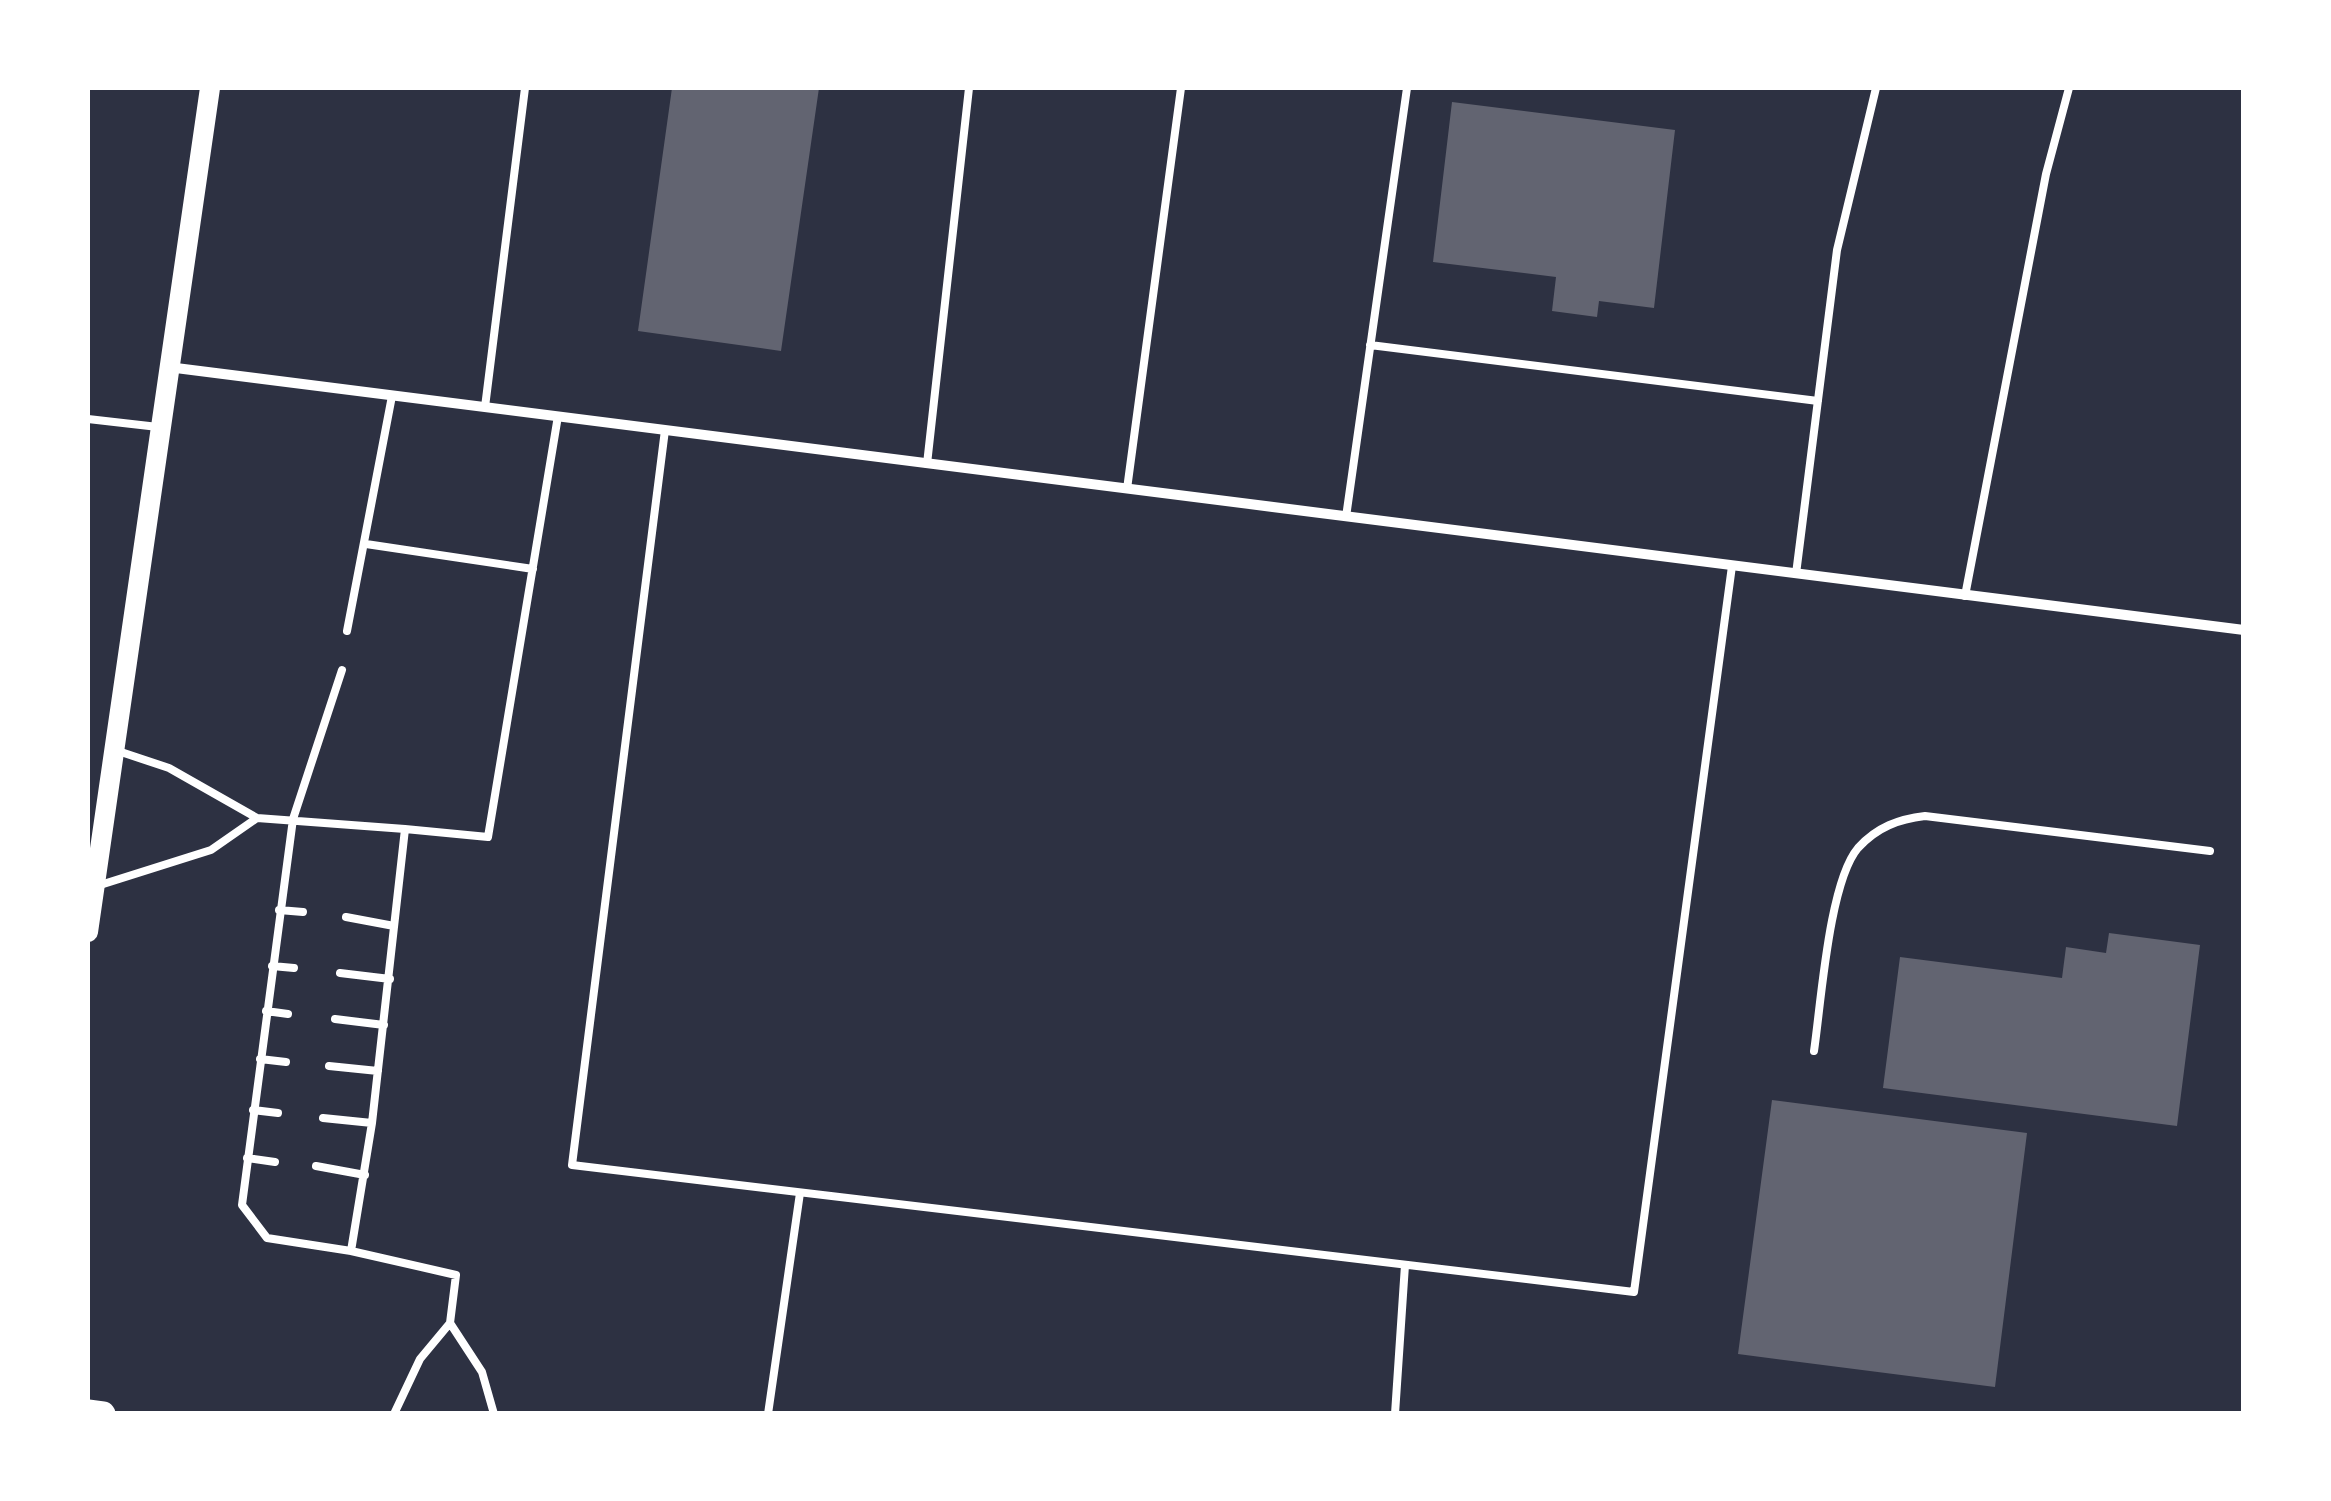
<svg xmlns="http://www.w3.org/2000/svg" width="2331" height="1501" viewBox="0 0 2331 1501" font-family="'Alegreya Sans',sans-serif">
<rect width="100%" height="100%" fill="#2d3142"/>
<path fill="#626471" d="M672,88H819L781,351L638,331Z
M1452,102L1675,130L1654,308L1599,301L1597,317L1552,311L1556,277L1433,262Z
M2109,933L2200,945L2177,1126L1883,1088L1900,957L2062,978L2066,947L2106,953Z
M1772,1100L2027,1133L1995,1387L1738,1354Z"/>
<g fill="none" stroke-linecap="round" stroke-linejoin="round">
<path stroke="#fff" stroke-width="8" d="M1370,345L1818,401
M485,407L525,88
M88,419L158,427
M665,430L572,1165L1634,1292L1732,566
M927,464L969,88
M1127,489L1181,88
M1346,517L1407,88
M366,544L533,569
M1796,574L1837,250L1876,88
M1965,596L2046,174L2069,88
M347,631L392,396
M342,670L293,819L242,1205L267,1238L351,1251
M115,750L169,768L257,818L405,829L372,1123L351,1251L456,1275L450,1323L420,1359L394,1414
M405,829L488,837L558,416
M97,886L211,850L257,818
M279,910L303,912
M346,917L394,926
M272,966L294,968
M340,973L390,979
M266,1011L288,1014
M335,1019L384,1025
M1814,1051C1821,1004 1829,882 1858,848C1877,827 1899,819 1925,816L2210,851
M260,1059L286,1062
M329,1066L378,1071
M253,1110L278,1113
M323,1118L372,1123
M247,1158L275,1162
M316,1166L365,1175
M450,1323L482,1372L494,1414
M768,1414L800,1193
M1395,1414L1405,1265"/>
<path stroke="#fff" stroke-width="10" d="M168,367L2244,630"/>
<path stroke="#fff" stroke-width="20" d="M88,932L210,88"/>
<path stroke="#fff" stroke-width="25" d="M88,1412L103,1414"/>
</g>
<rect width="2331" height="1501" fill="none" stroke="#ffffff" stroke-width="180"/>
</svg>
